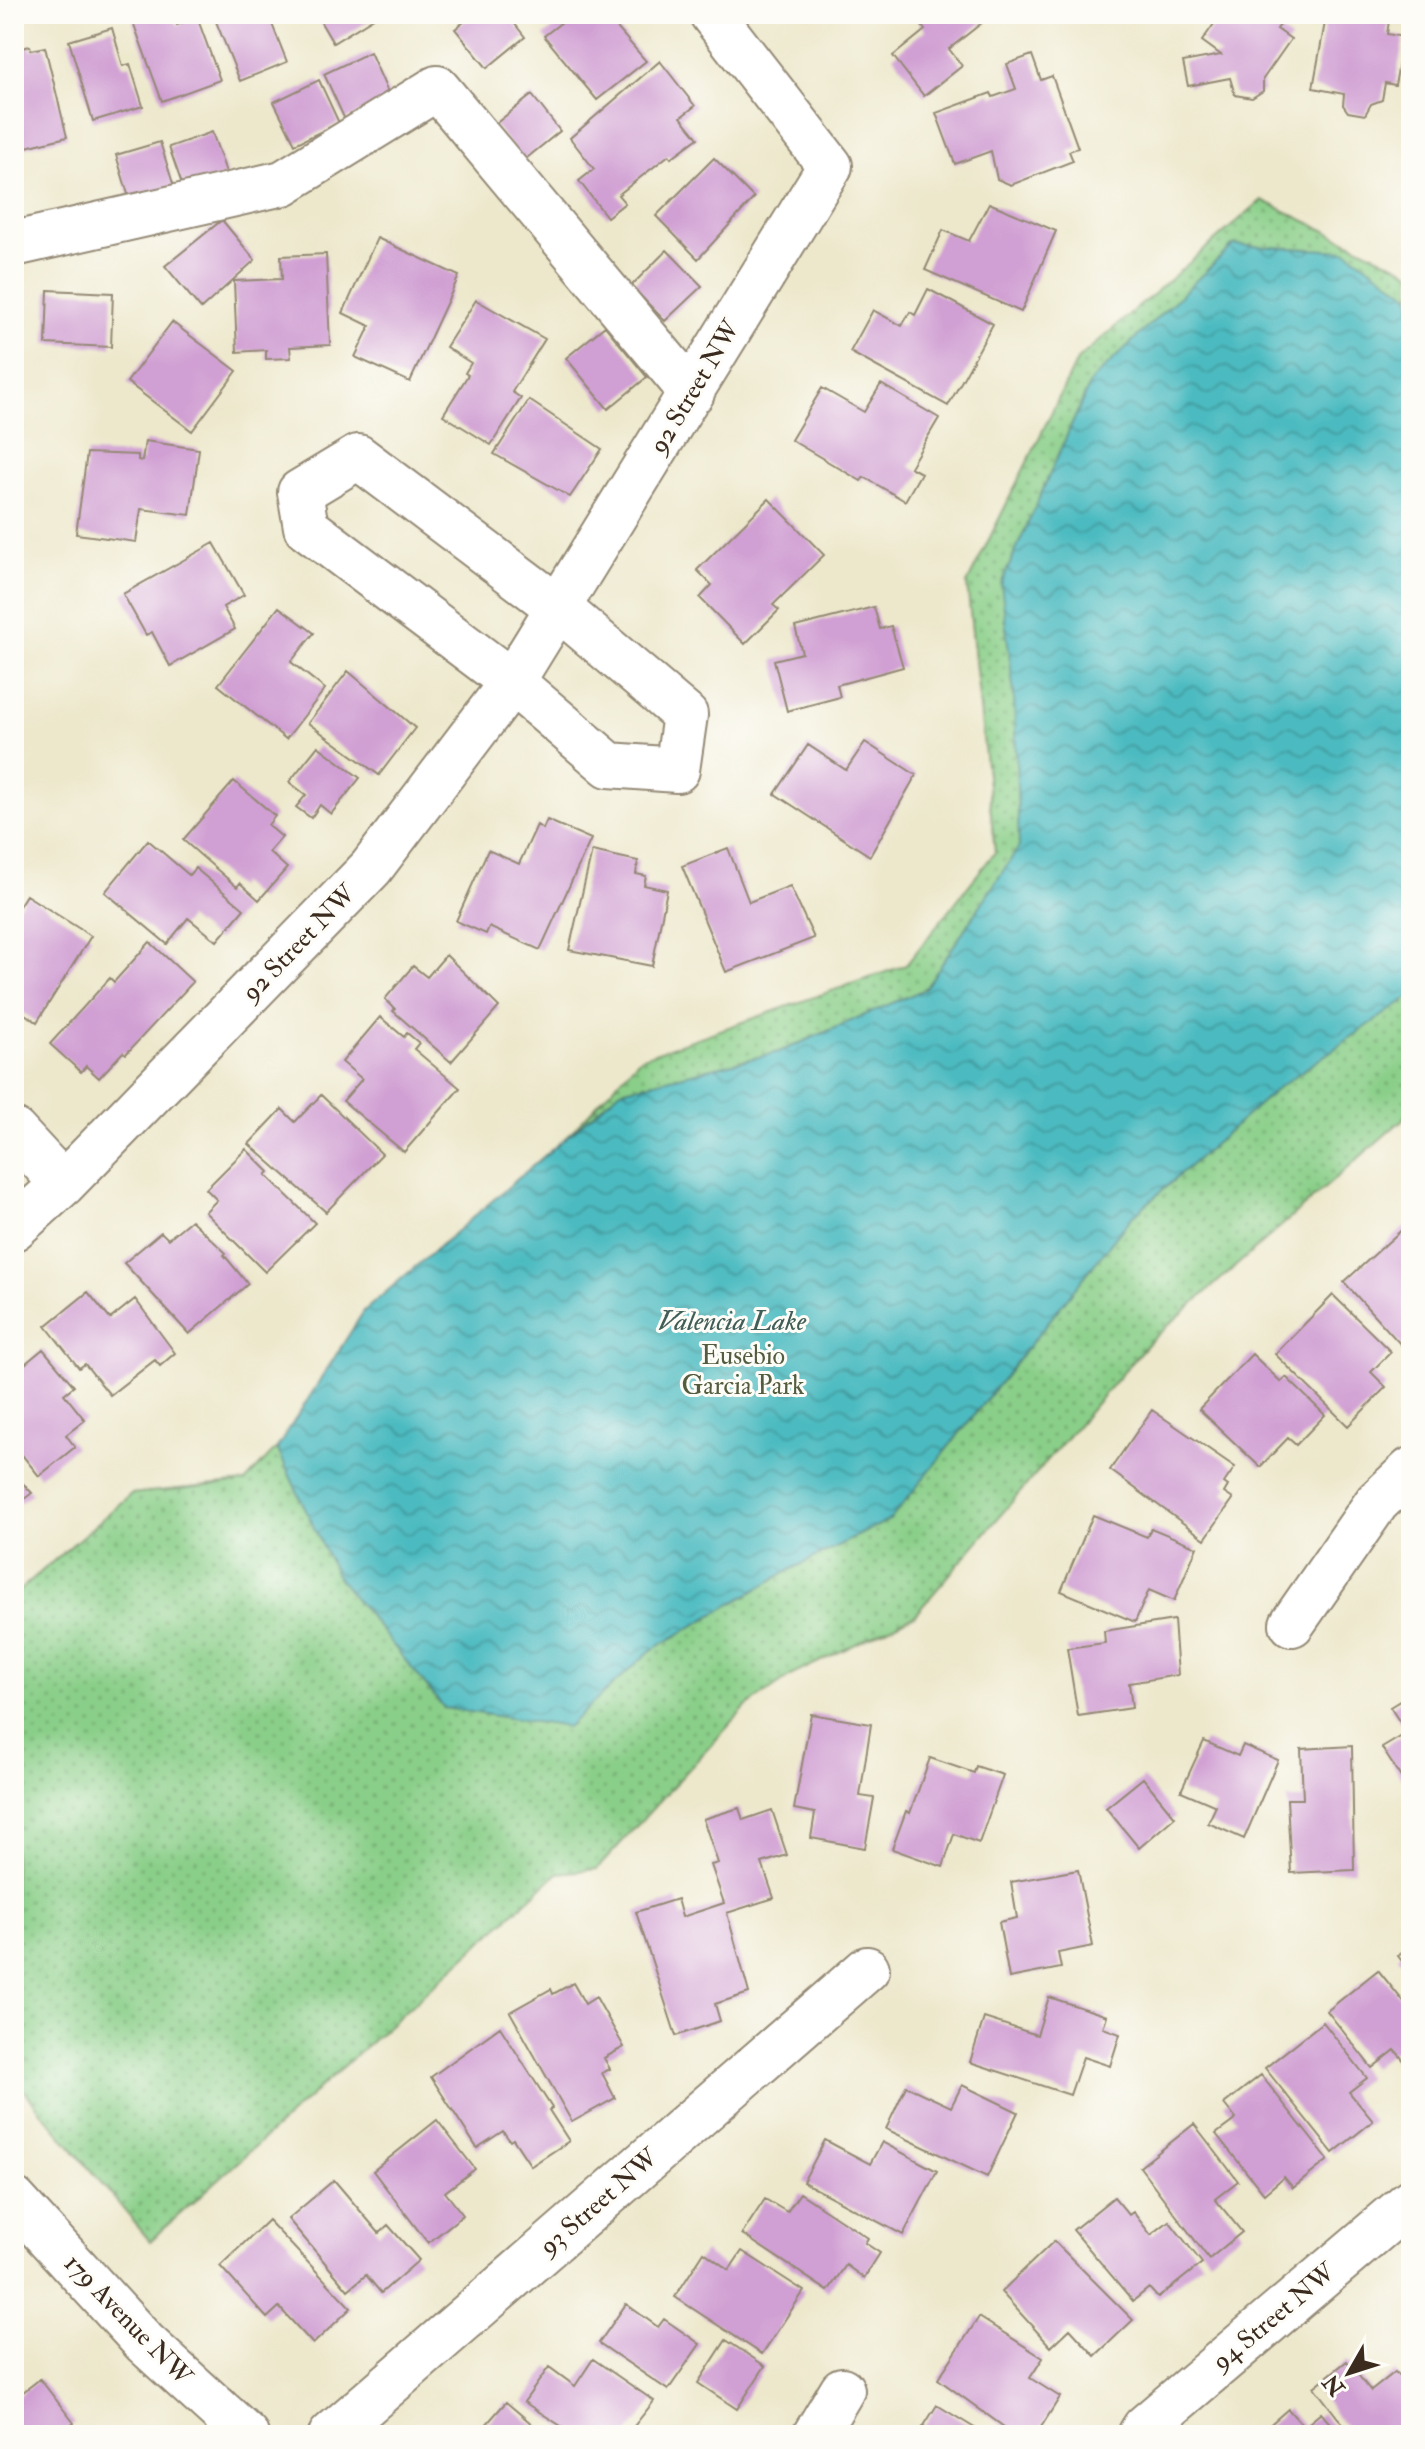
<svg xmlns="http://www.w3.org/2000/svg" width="1425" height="2449" viewBox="0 0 1425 2449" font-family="'IM FELL Double Pica',serif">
<defs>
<pattern id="park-dots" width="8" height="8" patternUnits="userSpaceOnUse" patternTransform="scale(2)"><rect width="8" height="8" fill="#8acf89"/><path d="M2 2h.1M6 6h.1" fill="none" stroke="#72a86f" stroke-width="1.8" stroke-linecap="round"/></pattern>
<pattern id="water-waves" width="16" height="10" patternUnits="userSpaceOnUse" patternTransform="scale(2)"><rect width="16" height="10" fill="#4cbbc1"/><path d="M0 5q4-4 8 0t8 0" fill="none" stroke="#40989c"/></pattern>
</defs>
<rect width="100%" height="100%" fill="#fdfcf7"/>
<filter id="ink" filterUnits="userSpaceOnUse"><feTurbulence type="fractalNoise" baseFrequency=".0125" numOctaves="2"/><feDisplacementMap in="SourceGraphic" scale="16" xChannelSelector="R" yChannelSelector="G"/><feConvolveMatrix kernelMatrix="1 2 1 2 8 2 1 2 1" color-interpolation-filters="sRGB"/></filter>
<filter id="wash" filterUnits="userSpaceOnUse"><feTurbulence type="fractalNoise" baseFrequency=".006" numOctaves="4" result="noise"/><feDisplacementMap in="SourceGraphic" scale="32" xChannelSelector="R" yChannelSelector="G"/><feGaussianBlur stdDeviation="1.8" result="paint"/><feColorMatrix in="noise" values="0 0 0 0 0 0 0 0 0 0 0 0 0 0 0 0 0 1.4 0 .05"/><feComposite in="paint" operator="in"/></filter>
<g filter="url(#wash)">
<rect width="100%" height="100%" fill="#ede8cc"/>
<path fill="url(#park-dots)" stroke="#627c54" stroke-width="2" d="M1262,200L1411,272V1112L1147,1344L915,1615L792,1675L746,1707L597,1869L558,1873L150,2241L14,2079V1595L131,1494L245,1482L640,1058L906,965L995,852L967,584L1078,359Z"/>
<path fill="url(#water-waves)" stroke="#447270" stroke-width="2" d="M1233,245L1347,251L1411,296V996L1279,1087L1132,1217L891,1519L792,1569L650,1651L567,1727L444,1708L336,1575L277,1448L364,1311L621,1090L779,1052L925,989L1019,847L1014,695L1001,584L1091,381Z"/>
<g id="blocks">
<path fill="#d09fd3" d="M154,14H173L177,25L197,17L220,80L162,101L133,22Z
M213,14H268L287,62L240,81Z
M316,14H380L333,43Z
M474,14H507L525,37L487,68L455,29Z
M572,14H605L646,61L597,100L544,36Z
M927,14H993L949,49L962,66L924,96L893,56L925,30L918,21Z
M1221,14H1288L1277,29L1291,39L1263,79V91L1252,98L1235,95L1230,78L1188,86L1183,62L1221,55L1202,41Z
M1317,14H1390L1387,34L1404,37L1395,85L1385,83L1382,100L1371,104L1365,115L1348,112L1343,105L1344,94L1313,88L1326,17Z
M112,28L123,66L130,64L143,106L93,121L69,41Z
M30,46L31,50L45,47L67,137L22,148L14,117V50Z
M370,52L391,99L345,120L324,74Z
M1032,55L1041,80L1052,76L1078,148L1069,151L1073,161L1011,185L997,179L991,151L955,164L936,113L991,93L993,97L1016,89L1007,64Z
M660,61L695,106L681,117L698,138L671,158L669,155L618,195L625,203L607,217L579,181L594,169L570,138Z
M319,80L339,123L295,144L274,102Z
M532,95L560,131L523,161L494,125Z
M212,132L227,175L184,190L169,147Z
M160,142L175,190L131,204L116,155Z
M714,158L754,198L698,259L656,216Z
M989,203L1056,231L1021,312L925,270L943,230L969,241Z
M222,220L255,260L201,309L165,266Z
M377,238L459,276L410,382L355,357L370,326L343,313Z
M667,250L702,286L665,321L631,286Z
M326,254L330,345L290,347L291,358L266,359V350L237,352L234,281L282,279L281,256Z
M928,289L993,324L948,406L850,352L873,310L902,326L910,312L915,315Z
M48,290L113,293L111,347L46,344Z
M476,300L545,339L512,392L521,398L491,445L443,415L468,375L465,373L471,363L446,347Z
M172,322L237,371L192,431L127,382Z
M605,326L647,377L608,409L566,358Z
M881,384L939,418L910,467L921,473L905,501L864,477L861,481L791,440L822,388L864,412Z
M529,400L602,449L570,497L494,454Z
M145,441L199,449L190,515L141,509L136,542L76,534L87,453L138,455V460L142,461Z
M769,499L824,555L773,605L779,610L745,644L700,598L712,585L697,570Z
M214,543L244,595L223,607L235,629L170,666L152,632L146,635L123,594Z
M279,607L314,633L291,662L325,689L286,739L218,685Z
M874,607L880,629L891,626L903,667L837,685L840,697L787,711L774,660L802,653L795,627Z
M348,671L415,728L379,775L308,723Z
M865,742L916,775L870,856L775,794L808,745L846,770Z
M318,746L360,778L331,814L320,805L311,818L296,807L306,795L289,782Z
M234,781L275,816L268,825L282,837L269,852L287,868L259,900L240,883L237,887L183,840Z
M547,820L591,839L540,950L489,927L486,934L456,921L488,850L519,864L537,825L543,829Z
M148,840L189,875L195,868L244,909L217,941L188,918L167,944L105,892Z
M728,848L749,902L790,886L814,938L726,972L682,866Z
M592,851L638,861L636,874L646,876L644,885L667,890L652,966L569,950Z
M26,895L91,936L37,1022L14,1007V914Z
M150,942L193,982L126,1054L123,1052L99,1078L86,1066L81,1072L50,1044L110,978L114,982Z
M446,955L499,1007L451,1062L393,1011L395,1009L385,999L413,966L427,977Z
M380,1017L404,1037L407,1033L419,1043L414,1049L460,1088L404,1152L343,1101L362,1079L342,1062Z
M321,1095L382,1154L326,1212L249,1144L282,1109L295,1122Z
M246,1149L269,1172L266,1175L315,1223L265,1272L205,1212L217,1200L206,1189Z
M191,1220L226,1253L224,1255L248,1284L189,1334L124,1263L161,1232L168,1239Z
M1406,1226L1411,1232V1356L1344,1282Z
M88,1292L110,1319L135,1299L175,1353L160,1366L155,1360L110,1395L85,1364L79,1368L46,1326Z
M1333,1295L1391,1352L1371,1372L1386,1387L1348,1426L1275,1354Z
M43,1349L74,1386L64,1394L85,1420L66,1435L75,1447L39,1476L14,1445V1373Z
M1252,1354L1281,1382L1286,1377L1325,1415L1296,1445L1288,1438L1260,1467L1199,1409Z
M1152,1410L1235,1467L1224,1483L1228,1486L1224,1493L1233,1499L1205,1539L1110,1470Z
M14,1474L32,1493L14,1507Z
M1093,1515L1147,1537L1151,1528L1197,1547L1174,1601L1149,1590L1135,1622L1061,1591Z
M1174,1620L1178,1675L1129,1683L1132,1708L1078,1716L1067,1648L1105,1643L1104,1631Z
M1411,1694V1793L1382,1748L1407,1733L1390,1707Z
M811,1714L871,1724L860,1796L874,1798L865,1848L811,1838L815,1813L794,1809Z
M1204,1741L1238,1756L1243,1745L1278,1760L1244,1839L1208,1823L1216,1806L1181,1791Z
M1352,1746L1354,1870L1291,1873L1287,1799H1303L1301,1749Z
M930,1758L974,1773L976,1766L1003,1775L979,1843L954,1834L943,1867L892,1849L906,1811L910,1813Z
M1143,1778L1175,1817L1139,1848L1106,1808Z
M739,1808L743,1820L772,1810L787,1855L762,1863L774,1898L727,1913L749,1993L715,2004L720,2021L676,2036L636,1912L677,1899L682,1917L724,1903L711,1865L718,1863L703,1819Z
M1078,1870L1093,1946L1058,1953L1061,1968L1009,1978L999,1922L1017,1918L1011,1882Z
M1411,1945V1973L1398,1956Z
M1378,1970L1411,2011V2069L1395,2050L1372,2068L1327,2011Z
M573,1983L585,2004L596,1997L624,2047L604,2058L610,2069L602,2073L615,2098L572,2122L510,2012L551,1989L553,1994Z
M1049,1997L1107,2016L1103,2028L1120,2034L1110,2066L1083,2057L1070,2095L970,2062L984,2018L1037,2035Z
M1323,2022L1367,2078L1349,2092L1373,2121L1333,2153L1265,2068Z
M500,2027L552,2108L549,2110L569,2141L531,2166L513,2139L510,2141L503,2131L477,2148L431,2077Z
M1261,2075L1328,2160L1293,2188L1284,2177L1264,2194L1216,2134L1236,2119L1224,2104Z
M962,2085L1018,2112L987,2177L886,2129L906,2086L951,2107Z
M437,2120L475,2169L445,2192L463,2215L428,2243L373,2171Z
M1194,2124L1238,2181L1215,2199L1242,2232L1209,2259L1140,2167Z
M825,2140L870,2164L882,2142L937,2171L903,2235L803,2182Z
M334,2180L379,2233L388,2225L419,2260L381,2293L366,2275L348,2290L288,2219Z
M800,2193L868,2238L865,2243L880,2253L864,2278L846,2265L828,2291L742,2234L765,2199L787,2212Z
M1114,2197L1129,2215L1133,2212L1151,2235L1169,2221L1202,2263L1158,2298L1149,2288L1133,2301L1073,2230Z
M268,2220L351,2308L313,2344L279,2307L267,2318L220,2266Z
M1054,2241L1133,2320L1095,2356L1070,2329L1051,2347L1001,2292Z
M742,2251L804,2291L762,2354L675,2297L704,2252L729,2270Z
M626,2304L658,2327L664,2319L700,2344L668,2390L599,2343Z
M979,2317L1043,2358L1030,2378L1060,2397L1036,2435H1015L938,2379Z
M726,2340L765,2366L737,2409L698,2383Z
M593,2359L654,2401L627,2435H575L524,2402L549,2367L575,2386Z
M1347,2361L1371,2391L1395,2372L1411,2392V2435H1354L1338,2418L1314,2387Z
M40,2379L74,2423L59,2435H14V2399Z
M506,2402L539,2430L535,2435H477Z
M937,2405L986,2435H922L920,2432Z
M1288,2409L1304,2427L1321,2413L1340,2435H1258Z"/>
</g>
</g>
<g filter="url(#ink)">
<use href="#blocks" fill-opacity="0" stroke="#948975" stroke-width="2"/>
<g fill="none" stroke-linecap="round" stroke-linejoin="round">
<defs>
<path id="minor" d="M14,244L283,183L437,88L692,393
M358,457L560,609L685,715L677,770L609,765L512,682L306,527L300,492Z
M14,1131L63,1184
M14,1228L63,1184L371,868L512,682L830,166L712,14
M1292,1624L1377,1502L1411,1470
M14,2200L145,2343L246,2435
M331,2435L867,1969
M815,2435L842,2390
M1140,2435L1145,2427L1411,2201"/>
</defs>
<use href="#minor" stroke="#948975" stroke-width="48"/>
<use href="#minor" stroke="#fff" stroke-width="44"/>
</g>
</g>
<g text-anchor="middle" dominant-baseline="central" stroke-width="6" stroke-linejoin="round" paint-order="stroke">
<g font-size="26" fill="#3b2a1e" stroke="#fdfcf7">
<text transform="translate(695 387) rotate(-59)">92 Street NW</text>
<text transform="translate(299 943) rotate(-46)">92 Street NW</text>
<text transform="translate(599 2202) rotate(-41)">93 Street NW</text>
<text transform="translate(1274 2317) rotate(-40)">94 Street NW</text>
<text transform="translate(128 2320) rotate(46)">179 Avenue NW</text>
</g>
<g font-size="26" fill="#535c3e" stroke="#fdfcf7">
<text x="743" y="1356">Eusebio<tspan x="743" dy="30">Garcia Park</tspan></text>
</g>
<g font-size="28" font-style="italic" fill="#415d57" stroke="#fdfcf7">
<text x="732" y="1321">Valencia Lake</text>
</g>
</g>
<rect width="1425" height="2449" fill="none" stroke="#fdfcf7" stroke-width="48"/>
<g transform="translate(1349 2373) rotate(231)" stroke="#fdfcf7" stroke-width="6" paint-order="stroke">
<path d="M0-6L14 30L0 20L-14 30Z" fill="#3b2a1e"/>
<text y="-12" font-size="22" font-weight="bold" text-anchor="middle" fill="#3b2a1e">N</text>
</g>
</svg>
